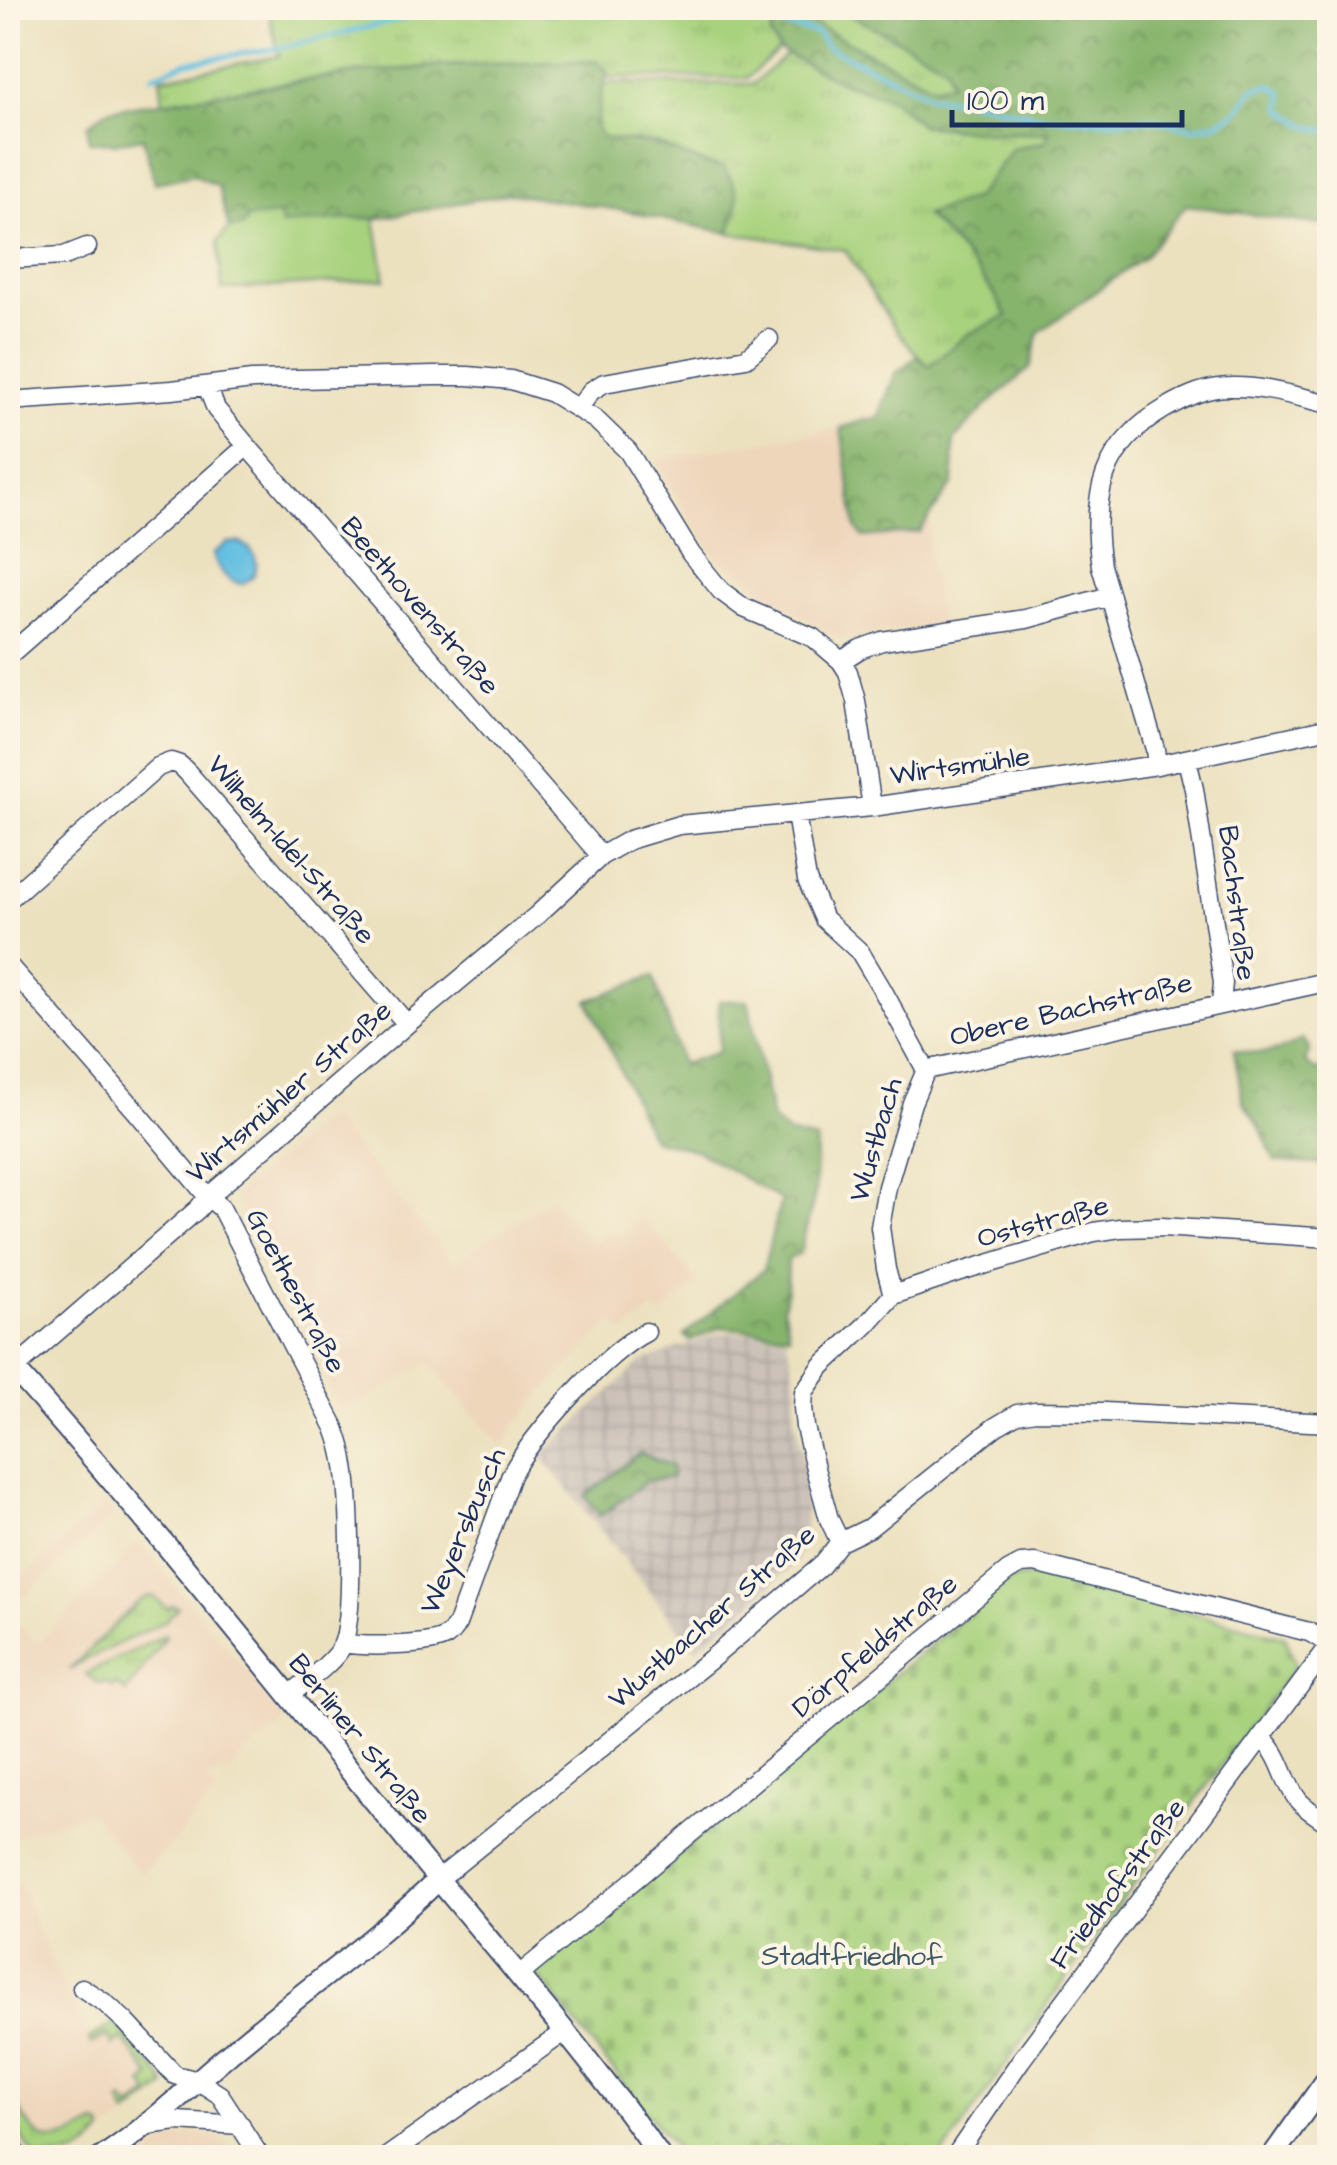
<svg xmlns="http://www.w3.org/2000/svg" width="1337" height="2165" viewBox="0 0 1337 2165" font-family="'Architects Daughter',sans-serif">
<defs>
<pattern id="industrial-grid" width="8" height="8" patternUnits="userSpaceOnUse" patternTransform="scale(2.5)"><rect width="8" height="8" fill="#ccc2b9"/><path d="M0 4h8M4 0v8" fill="none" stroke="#afa7a1"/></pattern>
<pattern id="grass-tufts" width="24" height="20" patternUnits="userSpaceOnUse" patternTransform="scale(2.5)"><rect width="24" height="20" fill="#a8d27d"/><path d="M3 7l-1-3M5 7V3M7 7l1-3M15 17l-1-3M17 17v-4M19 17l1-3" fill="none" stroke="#90b56e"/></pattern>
<pattern id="forest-crowns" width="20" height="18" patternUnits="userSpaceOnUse" patternTransform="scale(2.5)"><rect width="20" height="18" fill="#86b46c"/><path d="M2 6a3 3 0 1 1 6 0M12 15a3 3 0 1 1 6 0" fill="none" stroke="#6d935c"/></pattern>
<pattern id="cemetery-stones" width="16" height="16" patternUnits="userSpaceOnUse" patternTransform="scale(2.5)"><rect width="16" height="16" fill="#a8d27d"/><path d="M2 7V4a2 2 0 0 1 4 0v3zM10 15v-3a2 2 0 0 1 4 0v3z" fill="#90b56e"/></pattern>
</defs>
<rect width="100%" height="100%" fill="#fcf5e5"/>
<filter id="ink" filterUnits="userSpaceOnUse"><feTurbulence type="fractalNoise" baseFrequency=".01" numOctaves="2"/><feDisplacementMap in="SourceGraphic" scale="20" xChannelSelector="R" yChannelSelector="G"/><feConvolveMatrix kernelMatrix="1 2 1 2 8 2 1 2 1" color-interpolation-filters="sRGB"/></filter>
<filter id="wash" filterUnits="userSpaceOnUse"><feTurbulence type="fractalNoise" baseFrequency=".0048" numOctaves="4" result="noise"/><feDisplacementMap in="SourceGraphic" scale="40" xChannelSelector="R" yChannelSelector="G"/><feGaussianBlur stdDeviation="2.25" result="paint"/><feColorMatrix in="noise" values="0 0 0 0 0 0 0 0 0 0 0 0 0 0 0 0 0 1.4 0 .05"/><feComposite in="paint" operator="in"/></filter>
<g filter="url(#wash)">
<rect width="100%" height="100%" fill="#ece1bf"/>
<path fill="#eed6bb" d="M841,428L856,527L918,532L930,518L929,556L940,624L838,638L799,615L714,556L655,460Z
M328,1115L454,1264L478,1245L552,1199L592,1245L611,1229L620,1238L643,1218L698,1283L660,1315L654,1308L624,1333L612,1321L550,1385L515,1425L503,1447L428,1363L365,1401L339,1405L234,1197Z
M105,1504L115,1514L9,1609L36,1644L111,1572L139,1541L287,1721L242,1756L230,1771L207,1779L216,1792L173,1843L140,1874L90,1812L20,1834L10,1842L8,1836V1590Z
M8,1853L44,1945L89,2039L116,2022L166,2083L165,2087L100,2138L103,2133L98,2124L59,2140L44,2139L28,2126L8,2091Z
M196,2133L224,2140L239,2157H140L180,2137Z"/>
<path fill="url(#industrial-grid)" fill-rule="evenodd" d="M720,1333H755L786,1337L798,1388L794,1412L807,1478L805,1525L797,1560L750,1605L696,1649L541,1456L641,1362ZM640,1453L671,1477L647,1481L601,1516Z"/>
<path fill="url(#grass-tufts)" stroke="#62806e" stroke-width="2.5" d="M268,8H419L412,11L449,8H837L946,65L951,83L934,87L791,12L771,36L779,50L747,78L607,77L597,61L442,66L356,73L282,83L163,103L160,78L279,56Z
M787,54L841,82L892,99L921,125L993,132H1050L1045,142L1013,148L975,198L926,216C958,246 986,278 1008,316L968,334L929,366C894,335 871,289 845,250L729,233C739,204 743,193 723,168L706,164L656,144L604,139L596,129L601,94L605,83L753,84Z
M150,1596L154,1597L168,1609L172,1605L178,1607L166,1620L159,1624L85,1660L69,1670L133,1607L142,1599Z
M165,1635L166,1636L126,1692L116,1684L113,1687L105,1682L99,1684L86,1674Z
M116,2022L166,2083L165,2087L127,2115L120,2102L124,2100L130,2108L150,2094L143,2084L151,2077L122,2038L113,2045L108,2035L91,2044L89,2039Z
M8,2091C23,2108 28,2145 61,2139C75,2137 85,2127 98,2124L102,2126L103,2133C83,2158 68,2158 38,2157C19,2140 7,2117 8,2091Z"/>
<path fill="url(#forest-crowns)" stroke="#507265" stroke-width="2.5" d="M837,8H1329V226L1186,205L1144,257L1039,332L1030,368L988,404L954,440L953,483L919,532L863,537L856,527L841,428L865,420L878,419L895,374L917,356L929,366L968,334L1007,316C986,277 957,245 925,215L975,198L1013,148L1045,142L1049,132H993L921,125L892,99L841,82L779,50L771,36L772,20L791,12L934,87L951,83L946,65Z
M597,61L608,72L601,94L596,128L603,138L656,144L706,164L723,167C743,193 739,204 729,233L621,210L510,193L375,219L360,218L280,225L279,216L242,227L229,228L218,186L193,175L155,183L143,138L113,143L89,141L88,125L107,110L356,73L442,66Z
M653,976L682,1064L719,1052V1001H748L772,1120L790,1134L816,1140L815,1193L800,1253L788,1260L787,1289L783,1307L789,1334L720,1327L690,1341L684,1335L763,1270L781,1200L698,1151L652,1139L588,1001Z
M1303,1039L1310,1049L1305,1062L1315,1070L1329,1067V1165L1275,1161L1260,1127L1243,1102L1234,1050C1264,1055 1277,1054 1303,1039Z
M640,1453L671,1466L672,1477L647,1481L600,1516L585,1496Z"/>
<path fill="url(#cemetery-stones)" stroke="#62806e" stroke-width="2.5" d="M1044,1574L1285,1637L1296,1665L1094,1938L941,2157H898L881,2144L873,2157H797L774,2144L755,2157H683L535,1973L1009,1580Z"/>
<path fill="#a8d27d" stroke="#62806e" stroke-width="2.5" d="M279,215L281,225L360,218L375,219L385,279L222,290L218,241L229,228L242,227L248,218Z"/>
<path fill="#63bfe1" stroke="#3f77a0" stroke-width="2.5" d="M239,542C255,549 261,563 252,578L241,584C225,580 218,569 213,554L227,543Z"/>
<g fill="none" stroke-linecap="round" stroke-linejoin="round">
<path stroke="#63bfe1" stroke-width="5" d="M758,8L784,26L817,33L827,47L931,96L975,102L1043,117L1116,121L1149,119L1194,128L1217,123L1237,112L1254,89L1270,85L1283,93L1282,109L1307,126L1330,132
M152,76L187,62L280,48L406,18L426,8"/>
</g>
</g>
<g filter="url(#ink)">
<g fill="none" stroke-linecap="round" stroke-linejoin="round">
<defs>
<path id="minor" d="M8,259L64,256L87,247
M207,386L216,409L247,446L601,856
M8,401L172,390L252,380L435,376H468L511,380L552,393L596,420L628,451L691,554L721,591L744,608L814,638L841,661L848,672L856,701L872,807
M579,408L591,391L604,383L746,358L769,339
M8,656L247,446
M841,661L860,649L882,641L1026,619L1110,596
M1187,760L1194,789L1223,983L1221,1004
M1157,765L1155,749L1101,566C1090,496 1102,445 1166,408C1187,396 1207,387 1231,387C1264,386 1298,397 1330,404
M796,814L807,880L824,919L860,952L882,989L926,1070
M8,900L158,767L171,762L180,765L188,773L407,1024
M8,965L136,1111L208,1197L221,1208L335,1428C340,1441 343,1452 345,1466C350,1498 355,1619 342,1646C333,1663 305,1682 290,1695
M926,1070L1330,981
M893,1295L886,1269L880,1227L887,1187L912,1103L926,1070
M14,1369L198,1209L208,1197L407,1024L536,916L601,856L629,840L679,825L872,807L1157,765L1330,728
M840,1542L829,1519L816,1472L805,1427L803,1407L804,1392L822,1366L866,1325L893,1295L958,1273L1094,1232L1120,1228L1162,1227L1330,1238
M343,1643C362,1647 432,1647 447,1636C453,1632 453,1629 457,1624L511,1475C532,1435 606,1352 646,1332
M1261,1737C1282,1755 1283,1781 1298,1800C1305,1809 1320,1817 1330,1825
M439,1879L711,1659L821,1566L840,1542L869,1528L995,1427L1017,1414L1035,1411L1104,1412L1330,1423
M518,1976L1008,1571L1021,1564L1035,1563L1309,1632L1330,1644
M82,1988L105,2003L125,2021L175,2075L198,2081L220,2095L261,2158
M147,2125L177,2121L241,2125
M385,2158L566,2031
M954,2158L1021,2060L1330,1645"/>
<path id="major" d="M8,1362C148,1518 278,1682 410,1845C495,1949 584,2048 661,2158
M8,2140L17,2158
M101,2158C153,2124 196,2080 244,2041C309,1987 378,1938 439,1879
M1271,2158L1330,2075"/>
</defs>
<use href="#minor" stroke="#3a4a6d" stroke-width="21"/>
<use href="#major" stroke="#3a4a6d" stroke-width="24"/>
<use href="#minor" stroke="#fff" stroke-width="18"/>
<use href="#major" stroke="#fff" stroke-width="20"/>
</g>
</g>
<g text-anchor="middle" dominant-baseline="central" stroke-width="8" stroke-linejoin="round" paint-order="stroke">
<g font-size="28" fill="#1b2f5e" stroke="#fcf5e5">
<text transform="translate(420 606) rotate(49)">Beethovenstraße</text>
<text transform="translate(960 766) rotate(-8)">Wirtsmühle</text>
<text transform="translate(291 850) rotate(49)">Wilhelm-Idel-Straße</text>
<text transform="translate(1237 903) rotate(83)">Bachstraße</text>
<text transform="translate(1071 1010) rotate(-13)">Obere Bachstraße</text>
<text transform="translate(289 1092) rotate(-41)">Wirtsmühler Straße</text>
<text transform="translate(876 1140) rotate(-74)">Wustbach</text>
<text transform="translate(1043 1222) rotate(-15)">Oststraße</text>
<text transform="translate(296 1291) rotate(62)">Goethestraße</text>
<text transform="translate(463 1531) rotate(-67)">Weyersbusch</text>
<text transform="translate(712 1617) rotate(-41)">Wustbacher Straße</text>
<text transform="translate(875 1646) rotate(-40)">Dörpfeldstraße</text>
<text transform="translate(360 1739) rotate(51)">Berliner Straße</text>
<text transform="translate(1118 1884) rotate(-53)">Friedhofstraße</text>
</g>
<g font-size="28" fill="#3e5866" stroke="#fcf5e5">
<text x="852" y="1956">Stadtfriedhof</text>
</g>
</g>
<rect width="1337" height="2165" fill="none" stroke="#fcf5e5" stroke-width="40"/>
<path d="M952 110v15h230v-15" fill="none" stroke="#1b2f5e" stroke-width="5"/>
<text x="967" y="110" font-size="30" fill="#1b2f5e" stroke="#fcf5e5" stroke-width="8" paint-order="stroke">100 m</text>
</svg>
